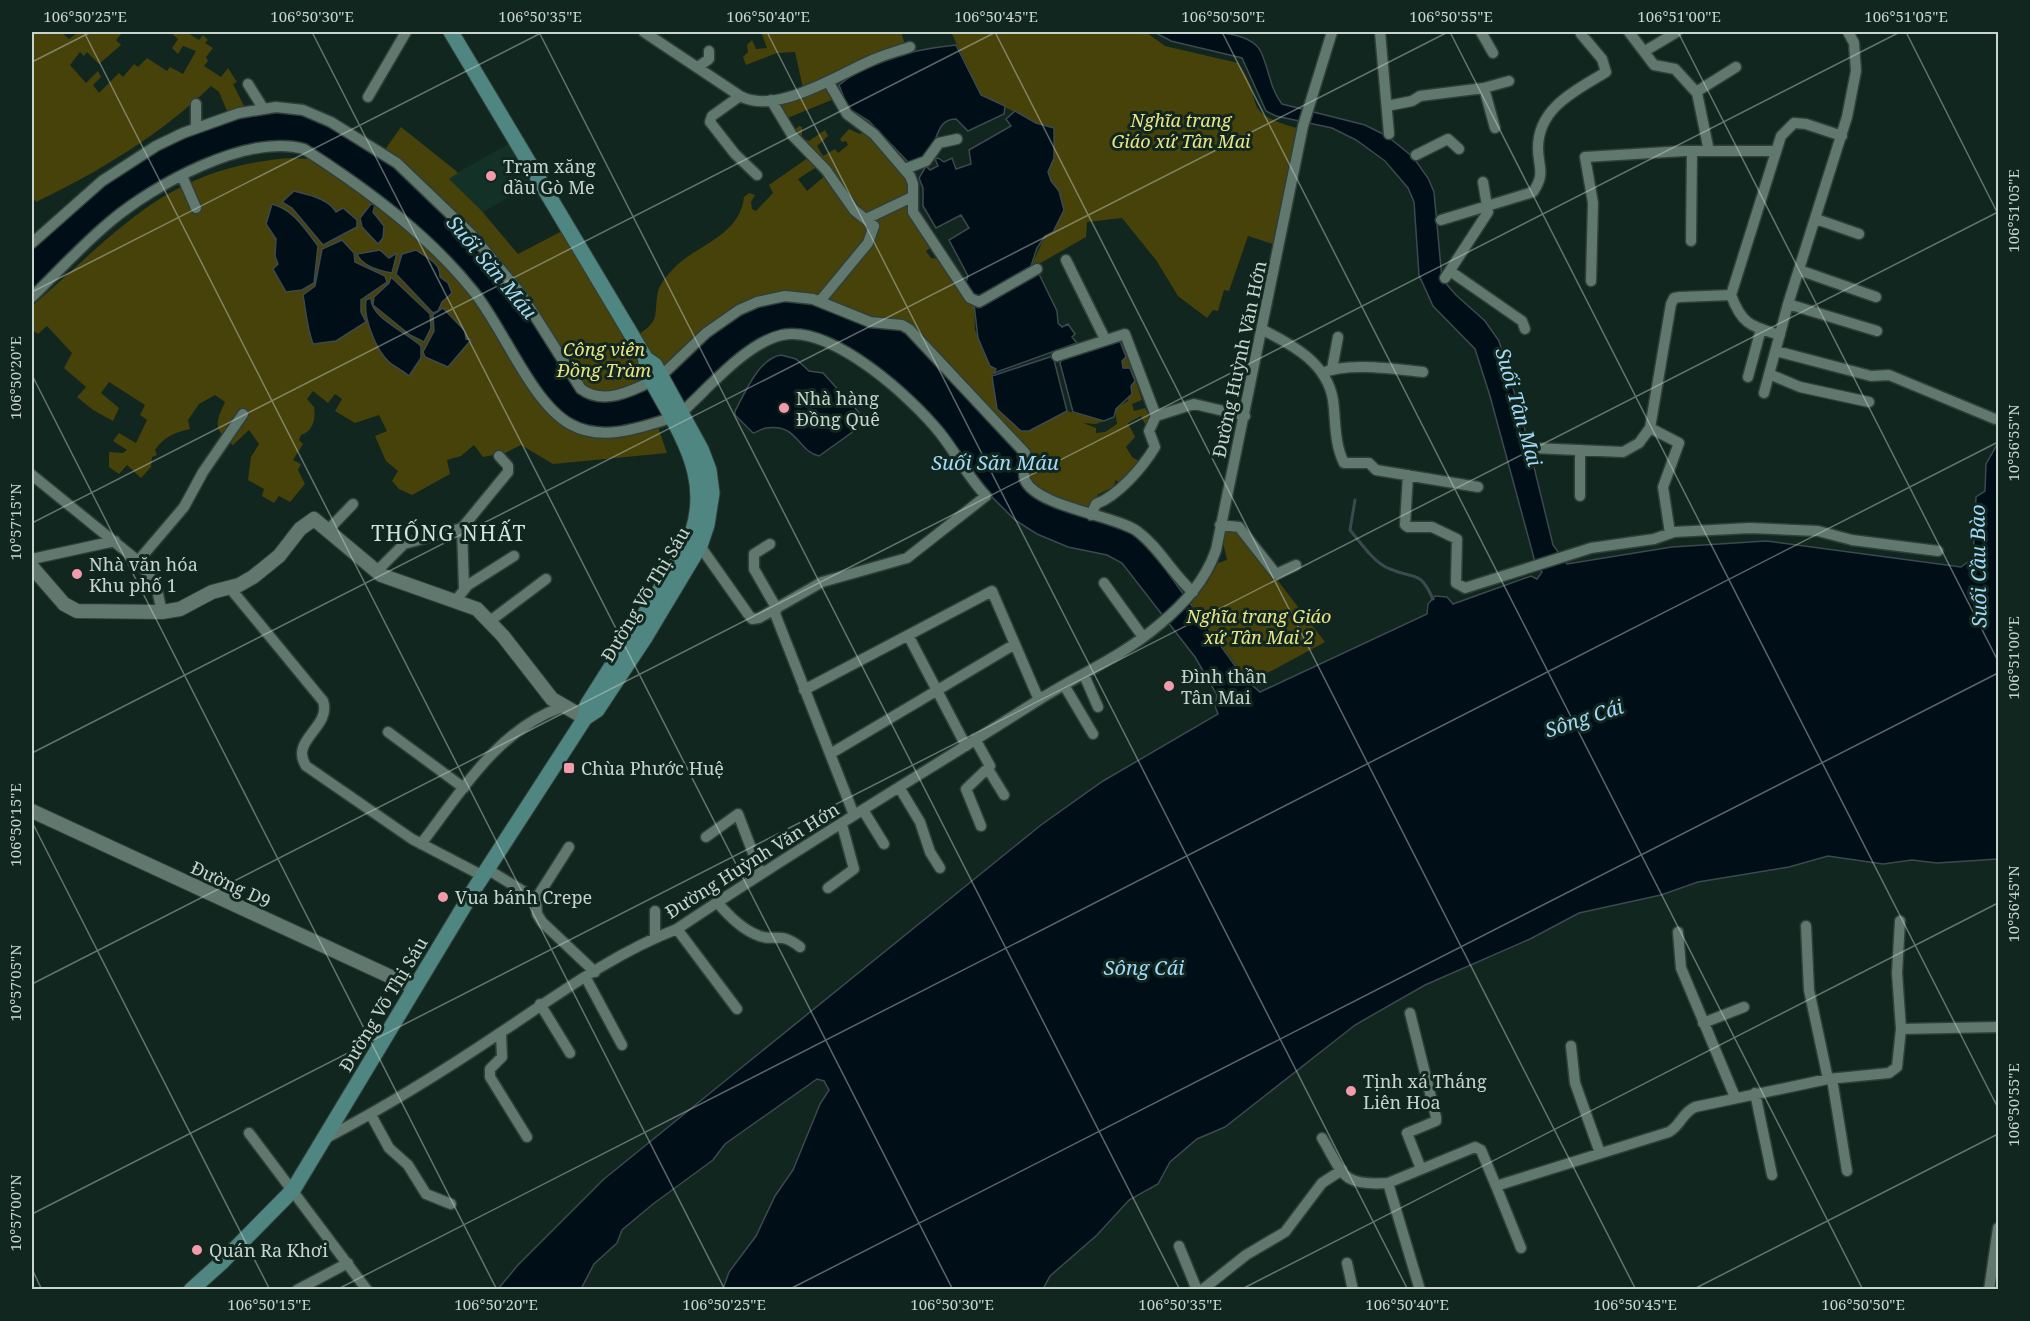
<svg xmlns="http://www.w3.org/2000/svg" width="2030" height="1321" viewBox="0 0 2030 1321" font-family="'Noto Serif',serif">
<rect width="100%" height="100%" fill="#11261f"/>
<path fill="#133127" d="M510,143L534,183L483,212L448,178Z"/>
<path fill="#47420a" d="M32,32H61L69,39L76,34L74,32H123L116,40L121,45L99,64L87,52L84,56L80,52L70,65L86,83L98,71L101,77L93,85L99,93L119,73L123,77L134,64L138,67L147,58L167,71L170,67L183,74L196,51L183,46L178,54L172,48L178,39L170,32H186L199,40L203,35L208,40L205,43L213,48L206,57L208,61L204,66L221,77L228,68L237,82L233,84L245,108L228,113L219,92L211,86C161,134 99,172 36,202L32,196Z
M761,32H901L905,45L803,88L795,52L777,53L746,65L743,57L748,52L747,45L752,40L756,49L767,48Z
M951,32H1146L1165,46L1238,63C1267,103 1236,112 1300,129L1276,245L1248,236L1229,291L1224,290L1218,311L1213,310L1207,318L1178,296L1156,260L1122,218L1087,222L1086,237L1030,269L1045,236L1059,191L1050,181L1048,172L1054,158V128L1036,123L981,95Z
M828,86L834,99L785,119L776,102Z
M799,126L802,127V138L809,141L825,130L828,136L817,146L823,156L835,149L838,153L848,145L846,141L842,142L840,139L849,129L860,134L865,129L909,178V195L867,215L793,131Z
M401,127L455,170L458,173L449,179L480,209L518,254L562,231L641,358L646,380L607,393L588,390L384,151Z
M809,157L818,166L798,179L807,191L826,175L862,220L908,202L932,247L926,251L931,258L941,259L974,304L975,330L990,366L996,369L992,376L997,409L1021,431H1029L1067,411L1104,421L1096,424L1083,423L1096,428V433L1105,432L1117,424L1115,409L1128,401L1120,344L1119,341L1114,343L1113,340L1121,337L1142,400L1132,404L1134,411L1145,408L1150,417L1147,428L1141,416L1128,423L1135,437L1126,447L1132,457L1139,461L1120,484L1116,480L1113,487L1097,495L1102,499L1090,513C1075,504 1037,495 1030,480C1026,473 1028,459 1028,451L910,326L878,320L818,297L664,371L635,337C662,319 653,318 658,291C660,284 669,273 674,268C696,245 740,236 744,197L749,193L755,195L751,202L752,209L756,211L773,193L769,185Z
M291,158L310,159L361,194L442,261L473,297L534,394L658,427L667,453L553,464L521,445L505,453L483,457L474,445L461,456L447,460L450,474L412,495L399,489L392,481L398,471L386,461L375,436L387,431L379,415L355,423L335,411L342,399L335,394L328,403L313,391L307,399L314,407C316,419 313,431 301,435L299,440L303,444L293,460L301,464L298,470L305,484L290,502L279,496L274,503L262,496L264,489L248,480L251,457L259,444L249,430L233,445C213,429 215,424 225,402L215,395L199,404L188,420L190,429C174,433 165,436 155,450L157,455L152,457L151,467L141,478L127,465L119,474L109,467V452L123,453L127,450L113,441L119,433L136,443L147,420L140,415L145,405L109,382L101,393L119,408L113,421L93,410L77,397L86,387L64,368L72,353L47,326L38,334L32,330V306C119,231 166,167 291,158Z
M1225,528L1238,529L1325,642L1249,683L1191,603L1207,583L1218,563L1227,560L1222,538Z"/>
<path fill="#000e18" stroke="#3c4a4f" stroke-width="1.5" d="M1154,32C1180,32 1248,25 1261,52C1269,69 1270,89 1282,104L1365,125L1387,136L1413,157L1428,178L1434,192L1442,279L1456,295L1485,321L1499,341L1523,422L1553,545L1567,564L1672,547L1766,541L1961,567L1973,558L1976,497L1985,491L1986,464L1998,443V859L1937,863L1912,860L1883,864L1828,856L1789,867L1698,882L1661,895L1579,913L1530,939L1425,985L1355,1025L1225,1127L1197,1139L1170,1162L1158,1184L1129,1200L1097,1235L1050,1276L1043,1289H723L729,1272L756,1236L775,1196L793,1170L820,1104L829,1090L824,1081L817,1079L725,1144L713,1160L653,1204L622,1230L617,1243L594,1264L581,1289H498L518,1265L604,1179L1041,825L1103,781L1218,714L1215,706L1217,695L1195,657L1122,563L1107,555L1068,547L1037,534L1015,520L983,488L957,451L849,351L780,333L683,409L637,426L605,430L570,421L545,398L478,292L326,160L277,142L155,187L32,293V248L105,183L154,151L233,118L289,111L316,117L394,165L487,256L590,398L665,377L693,350L740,314L771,301L800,300L901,328L1022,454L1028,489L1124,526L1145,541L1244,678L1260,692L1427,614L1428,604L1435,596L1447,597L1453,604L1531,576L1537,579L1542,572L1535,562L1490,396L1475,349L1433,306L1419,275L1414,202L1408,188L1385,161L1356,140L1332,128L1276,116L1266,111L1242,58L1171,41Z
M956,45L981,95L1005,106L1004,114L968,131L956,119C937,119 938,139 930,151C926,157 915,160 909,163L869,121L848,108L839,85C870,59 917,49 956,45Z
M1015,111L1036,123L1054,128V158L1048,172L1051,181L1059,191L1064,210L1053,232L1045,236L1037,248L1030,269L978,299L965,285L968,276L949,240L969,228L961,215L936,228L923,206V188L919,178L926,166L930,170L938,166L935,159L938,158L944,162L952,158L956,169L971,164L969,150L1011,126L1006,119Z
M294,191C308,195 328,198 336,212L343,208L357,220V227L323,245L292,208L282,202Z
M272,204C293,209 305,229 318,246L314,283L302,290L286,292L273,269L278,264L275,256L276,239L266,224Z
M371,204L375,205L373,212L384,226L383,238L378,244L362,227L360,218Z
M342,240L354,253L355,262L385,276L387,282L361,300V312L366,322L336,341L313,344C307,328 306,312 303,295L315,286L322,249Z
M380,250L389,258L397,253L392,273C380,271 362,266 357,254Z
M416,250C426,257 441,263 440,277L448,283L452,293L442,302L438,311L433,313L396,274L402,254Z
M1038,272L1057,311L1058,323L1062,327L1068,324L1075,334L1072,337L1077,343L994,373L996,369L990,366L978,338L974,304Z
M391,277L430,314L431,328L424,342L410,335L373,305L374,297L389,283Z
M371,298C370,318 408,333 421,346V358L409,376C403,371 395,367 389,362C376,350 363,318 366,300Z
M443,308L465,331L466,339L471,340L448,367L425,357L423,352L434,331L433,315Z
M1120,341L1126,357L1122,361L1123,368H1130L1135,381L1131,386L1132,394L1116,409L1114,417L1104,421L1073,412L1060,363L1063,358Z
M781,355L796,359L809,371L823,373L865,419V423L819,456C797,451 798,423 766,428C761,429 757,432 753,433L735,415V411C745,393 759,358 781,355Z
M1053,356L1067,411L1029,431H1021L997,409L992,376Z"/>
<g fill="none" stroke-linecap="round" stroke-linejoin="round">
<path stroke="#3c4a4f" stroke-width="3" d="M1355,500L1350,530C1361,543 1374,563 1390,569C1416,580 1419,569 1433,599"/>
<defs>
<path id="minor" d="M644,32L740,96C777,116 840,73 875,59C886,54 898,51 910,47
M1380,32L1389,134
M1481,32L1493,53
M1629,32L1654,65L1675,69L1697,93L1709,151
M1645,51L1677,32
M698,67L709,59V51
M829,83L847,114L874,134L910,176L913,184V212L970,298L979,302L1037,269
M248,84L263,108
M1484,88L1495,128
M1696,92L1736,67
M740,96L712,116L710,122L735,154L757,175
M368,97L406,32
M771,100L792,135L826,170L854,210L874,226L868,243L820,301
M196,104V127
M1387,106L1412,101L1420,96L1484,88L1509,81
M1416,155L1448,139L1459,149
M905,169L926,161L939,143L957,139
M182,176L196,208
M866,219L912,197
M1816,219L1859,234
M1441,220L1533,192C1546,173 1538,167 1538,148C1538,107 1577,90 1606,72L1602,59L1581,34L1583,32
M1691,241L1692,151
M32,243L102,181L156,146L183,133L239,113L276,107L303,110L331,122L397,163L472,235L521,294L581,389C603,405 630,392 652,381
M1066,260L1105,339
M1799,270L1876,297
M1450,271L1522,321L1525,329
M1445,278L1488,212L1483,182
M1591,281L1593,203L1585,157L1684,151H1774
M1731,295C1742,325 1751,326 1780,335
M32,297C58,272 83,244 111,221C154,185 247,133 304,149C365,188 429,235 474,292C503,328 532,403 570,424C602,442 639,428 671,418
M1788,304L1877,331
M1263,330C1293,345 1327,363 1333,400C1336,422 1334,443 1344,463H1369L1376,470L1478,487
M1776,351L1871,376L1889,375L1995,419
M1057,356L1125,334L1156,416L1194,404L1245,416
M1332,369L1338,337
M1322,373C1348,362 1394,369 1423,372
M1769,374L1800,387L1869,402
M661,376L706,333L739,310L757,302L785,296L813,299L870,322L902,325L909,329L1025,453C1027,461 1022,472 1025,480C1037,507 1114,515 1137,531C1160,548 1172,574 1193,592
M1748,377L1761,329
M1764,393L1788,304L1847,117L1856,71L1854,43L1848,32
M681,413C708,389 746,343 782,335C832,325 911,397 940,433C956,453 968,477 986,496L907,558L822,582L759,618L752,619L748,614L700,546
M1650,428L1679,443L1663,487L1670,533
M1533,448L1623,452L1639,443L1650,428L1671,304L1674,298L1680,297L1731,295L1781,136L1794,123L1806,124L1842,136
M1580,450V496
M32,475L138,561L156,585L162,612
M1408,475L1405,525L1408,527H1432L1457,539L1456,583L1465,588L1591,548L1654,539L1674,532L1750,528L1818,531L1852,540L1938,551
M1091,515L1096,504C1118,496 1143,467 1155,447L1149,431L1156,416
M1220,525L1239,527L1276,574L1296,565
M328,530L353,504
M770,544L754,554V569L777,609
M32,559L115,541
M138,561L184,507L203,472L243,414
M376,572L404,544L462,528
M1104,583L1143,637
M230,588L323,701C332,727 289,740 306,766L412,839L483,876
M464,588L462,528L508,472V466L499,456
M456,600L468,585L514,556
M774,611L854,815
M490,621L546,579
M909,637L966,746
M1084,675L1098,707
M1064,685L1093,734
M804,690L992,591L1039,700
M388,732L464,788
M975,739L990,766L966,789L981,826
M830,754L1015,644
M988,769L1004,795
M899,787L920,822L930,852L940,868
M863,810L884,844
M706,837L738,814L761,874
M421,844C461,792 497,730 562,707
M487,869L536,899L537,914L542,922L595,972
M828,888L854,869L842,825
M536,899L569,847
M717,902C727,914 742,929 757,935C774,943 779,930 800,947
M655,911V937
M1900,921L1897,973L1901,1029
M1806,926L1809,990L1828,1079
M677,929L737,1009
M1678,932L1681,968L1735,1097
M586,978L622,1045
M540,1004L570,1053
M1410,1013L1436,1117V1121L1407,1133L1421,1169
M1703,1023L1744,1007
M501,1033L502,1057L490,1069V1077L527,1137
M1571,1046L1575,1083L1600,1153
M1832,1079L1847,1171
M1755,1093L1772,1175
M371,1115L389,1148L408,1165L426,1194L451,1204
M249,1133L367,1290
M328,1137C387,1106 445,1070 500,1033C556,996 614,953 677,929C795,850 917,777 1037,701C1078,675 1123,656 1160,624C1185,603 1205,581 1216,550L1303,126L1332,32
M1322,1138C1344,1175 1341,1186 1388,1183L1420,1290
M1388,1183L1475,1147L1481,1150L1496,1186L1669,1132C1681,1125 1682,1113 1695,1107L1828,1079L1889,1073L1897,1067L1901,1029L1998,1027
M1496,1186L1521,1248
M1179,1246L1197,1290
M1347,1263L1353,1290
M297,1290L348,1263
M1202,1290L1246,1255L1285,1232L1322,1183L1342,1170
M1989,1290L1998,1228"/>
<path id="tertiary" d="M32,567L64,604L77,611L162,612L180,609L212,592L239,585L253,577L279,556L300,529L314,519L381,575L477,609L503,636L552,699L585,718
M32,811L415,988"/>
<path id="secondary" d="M585,718L587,705L685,550C720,480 677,431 646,370V359
M191,1290L221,1263L293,1190L475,888L585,718L597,710L646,636L700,546L707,525L712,493L709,470L701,449L661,376L655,365L646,359L451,32"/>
</defs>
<use href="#minor" stroke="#303f39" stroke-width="13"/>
<use href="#tertiary" stroke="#303f39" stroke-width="16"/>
<use href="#secondary" stroke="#303f39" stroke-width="17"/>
<use href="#minor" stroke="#60786e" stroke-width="10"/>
<use href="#tertiary" stroke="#60786e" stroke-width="14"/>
<use href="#secondary" stroke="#508681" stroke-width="15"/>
</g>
<path fill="none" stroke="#c8d5cf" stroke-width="1.5" stroke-opacity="0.45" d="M84,32L725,1290M312,32L953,1290M539,32L1180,1290M767,32L1408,1290M995,32L1636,1290M1222,32L1863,1290M1450,32L1998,1108M1678,32L1998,661M1906,32L1998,214M32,62L91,32M32,292L543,32M32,375L497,1290M32,523L996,32M32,753L1448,32M32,822L270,1290M32,984L1900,32M32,1214L1998,212M32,1269L42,1290M336,1290L1998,442M788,1290L1998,673M1240,1290L1998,903M1692,1290L1998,1134"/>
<g fill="#f39aab" stroke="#11261f" stroke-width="2">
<circle cx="491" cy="176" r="6"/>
<circle cx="784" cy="408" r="6"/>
<circle cx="77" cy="574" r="6"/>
<circle cx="1169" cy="686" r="6"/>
<rect x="563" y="762" width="12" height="12" rx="3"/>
<circle cx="443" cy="897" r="6"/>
<circle cx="1351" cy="1091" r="6"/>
<circle cx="197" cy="1250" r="6"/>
</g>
<g text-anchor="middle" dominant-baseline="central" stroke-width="6" stroke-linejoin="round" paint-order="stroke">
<g font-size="18" font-style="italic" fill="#ece586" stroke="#11261f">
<text x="1181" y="120">Nghĩa trang<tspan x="1181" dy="21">Giáo xứ Tân Mai</tspan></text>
<text x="604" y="349">Công viên<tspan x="604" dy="21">Đồng Tràm</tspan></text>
<text x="1259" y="616">Nghĩa trang Giáo<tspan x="1259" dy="21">xứ Tân Mai 2</tspan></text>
</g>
<g font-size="18" fill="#c8d5cf" stroke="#11261f" text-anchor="start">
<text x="503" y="166">Trạm xăng<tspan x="503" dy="21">dầu Gò Me</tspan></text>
<text x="796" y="398">Nhà hàng<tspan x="796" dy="21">Đồng Quê</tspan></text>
<text x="89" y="564">Nhà văn hóa<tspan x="89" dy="21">Khu phố 1</tspan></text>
<text x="1181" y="676">Đình thần<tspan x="1181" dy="21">Tân Mai</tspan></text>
<text x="581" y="768">Chùa Phước Huệ</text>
<text x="455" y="897">Vua bánh Crepe</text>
<text x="1363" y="1081">Tịnh xá Thắng<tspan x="1363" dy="21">Liên Hoa</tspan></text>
<text x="209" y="1250">Quán Ra Khơi</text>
</g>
<g font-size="18" fill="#c8d5cf" stroke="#11261f">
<text transform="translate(1239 359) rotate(-78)">Đường Huỳnh Văn Hớn</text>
<text transform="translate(645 594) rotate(-59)">Đường Võ Thị Sáu</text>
<text transform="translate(752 860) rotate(-32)">Đường Huỳnh Văn Hớn</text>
<text transform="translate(231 884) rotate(25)">Đường D9</text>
<text transform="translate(383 1004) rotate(-59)">Đường Võ Thị Sáu</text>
</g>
<g font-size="20" font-style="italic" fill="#a4daf9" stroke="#11261f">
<text transform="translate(492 267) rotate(50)">Suối Săn Máu</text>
<text transform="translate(1519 407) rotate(74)">Suối Tân Mai</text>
<text x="995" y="462">Suối Săn Máu</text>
<text transform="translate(1978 566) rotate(-91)">Suối Cầu Bào</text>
<text transform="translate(1584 718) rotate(-18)">Sông Cái</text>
<text x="1144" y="967">Sông Cái</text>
</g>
<g font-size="21" letter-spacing="1.5" fill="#cce6dc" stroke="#11261f">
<text x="449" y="533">THỐNG NHẤT</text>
</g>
</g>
<rect width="2030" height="1321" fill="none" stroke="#11261f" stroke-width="66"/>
<rect x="33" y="33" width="1964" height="1255" fill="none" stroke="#c8d5cf" stroke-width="2"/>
<g font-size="15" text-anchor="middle" fill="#c8d5cf">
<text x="85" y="22">106°50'25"E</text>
<text x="312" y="22">106°50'30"E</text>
<text x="540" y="22">106°50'35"E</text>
<text x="768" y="22">106°50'40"E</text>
<text x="996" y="22">106°50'45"E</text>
<text x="1223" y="22">106°50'50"E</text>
<text x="1451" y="22">106°50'55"E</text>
<text x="1679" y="22">106°51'00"E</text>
<text x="1906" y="22">106°51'05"E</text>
<text transform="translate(2014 211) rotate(-90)" y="5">106°51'05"E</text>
<text transform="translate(16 378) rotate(-90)" y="5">106°50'20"E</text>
<text transform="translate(2014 443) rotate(-90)" y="5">10°56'55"N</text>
<text transform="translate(16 522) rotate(-90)" y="5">10°57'15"N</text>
<text transform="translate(2014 658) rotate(-90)" y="5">106°51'00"E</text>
<text transform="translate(16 825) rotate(-90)" y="5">106°50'15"E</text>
<text transform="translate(2014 904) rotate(-90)" y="5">10°56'45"N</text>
<text transform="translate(16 983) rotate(-90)" y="5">10°57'05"N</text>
<text transform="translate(2014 1105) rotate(-90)" y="5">106°50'55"E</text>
<text transform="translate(16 1213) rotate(-90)" y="5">10°57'00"N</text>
<text x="269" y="1310">106°50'15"E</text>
<text x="496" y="1310">106°50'20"E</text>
<text x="724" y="1310">106°50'25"E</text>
<text x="952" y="1310">106°50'30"E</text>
<text x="1180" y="1310">106°50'35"E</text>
<text x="1407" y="1310">106°50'40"E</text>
<text x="1635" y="1310">106°50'45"E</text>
<text x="1863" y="1310">106°50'50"E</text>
</g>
</svg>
